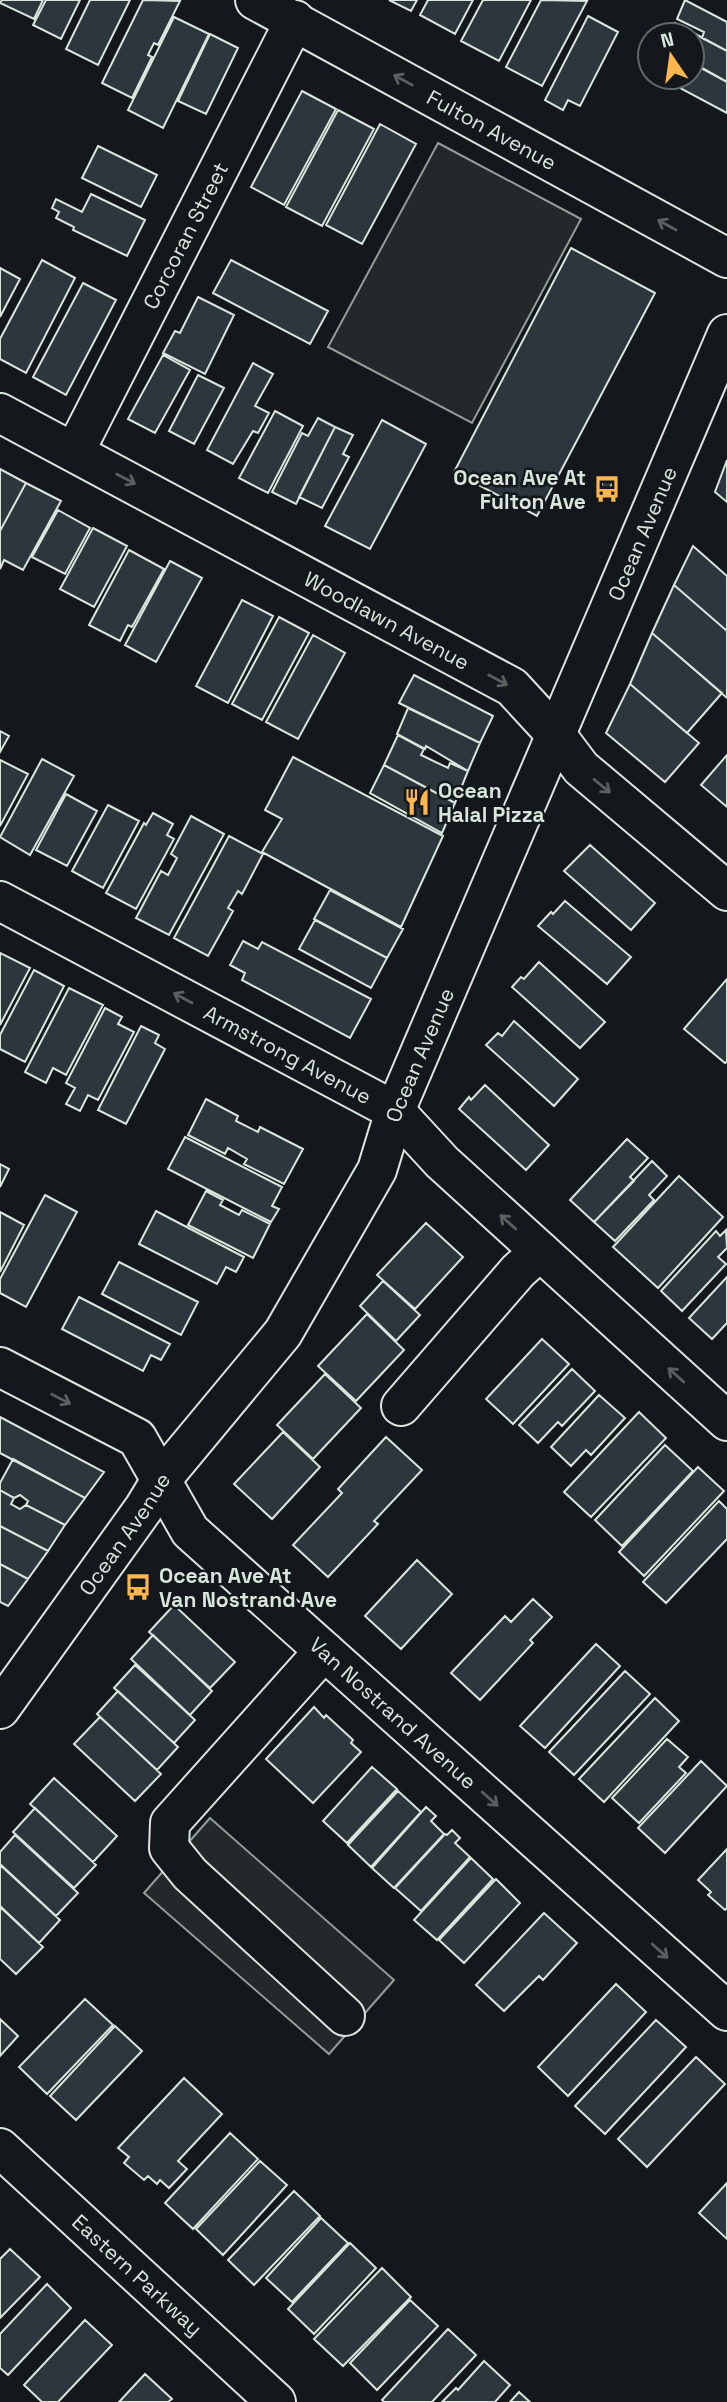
<svg xmlns="http://www.w3.org/2000/svg" width="727" height="2402" viewBox="0 0 727 2402" font-family="'Space Grotesk',sans-serif">
<rect width="100%" height="100%" fill="#14181c"/>
<path fill="#24282b" stroke="#939e99" stroke-width="2" d="M438,143L581,219L472,423L328,347Z
M210,1818L394,1980L329,2054L144,1893Z"/>
<path fill="#2c363c" stroke="#d8e6dc" stroke-width="2" d="M2,0H43L34,19L0,3Z
M46,0H80L61,39L33,25Z
M90,0H130L98,65L66,49Z
M143,0L180,1L158,45L154,43L148,55L152,57L132,98L102,83Z
M389,0H417L411,11Z
M428,0H473L455,34L420,15Z
M483,0H531L499,61L461,41Z
M541,0L587,1L542,86L506,67Z
M685,0L727,22V51L702,38L704,32L677,19Z
M588,16L618,32L580,106L568,100L563,110L545,100Z
M174,17L209,34L163,128L128,110Z
M675,23L727,51V82L692,62V35H670Z
M210,34L238,48L206,114L178,101Z
M692,63L727,82V113L678,87L682,81L675,77H692Z
M302,91L336,109L284,205L251,187Z
M338,110L374,129L322,226L286,207Z
M380,124L416,144L362,244L326,225Z
M98,146L157,175L141,207L82,178Z
M91,194L145,220L127,256L73,230L74,227L56,218L59,212L52,208L56,199L82,212Z
M571,248L655,293L537,516L454,472Z
M42,260L75,278L26,373L0,359V339Z
M231,260L328,311L310,344L213,293Z
M0,268L20,279L0,317Z
M83,283L116,300L66,395L33,377Z
M198,297L234,315L205,374L163,353L175,331L180,333Z
M163,355L190,370L155,433L128,419Z
M253,363L273,374L255,406L269,413L258,433L253,431L233,464L207,450Z
M198,375L224,388L194,444L169,431Z
M275,411L303,426L268,493L239,478Z
M318,418L335,427L296,504L272,492L302,433L308,436Z
M382,420L426,444L370,549L325,526Z
M335,427L353,435L343,454L349,457L322,508L299,497Z
M727,460V502L715,492Z
M0,469L26,483L0,531Z
M605,477L614,480L607,494L599,491Z
M26,483L61,501L23,570L4,560L0,569V531Z
M58,510L90,528L65,574L32,557Z
M93,528L127,546L94,607L60,589Z
M693,546L727,576V631L674,585Z
M129,550L164,569L132,627L128,625L120,641L89,625Z
M170,561L202,578L156,662L125,645Z
M674,585L727,631V698L652,633Z
M242,600L273,616L228,703L196,686Z
M279,617L309,633L262,720L232,704Z
M652,633L722,693L687,733L630,684Z
M313,635L345,653L298,739L266,722Z
M414,675L493,716L480,743L399,703Z
M630,684L699,743L665,782L606,733Z
M408,708L480,743L468,771L426,746L425,749L397,734Z
M0,731L9,736L0,752Z
M398,735L424,749L421,755L448,768L450,763L468,771L455,803L384,765Z
M727,755V807L701,785Z
M293,757L443,836L401,927L262,852L282,819L265,810Z
M42,759L74,776L30,855L0,837Z
M0,760L28,774L0,826Z
M384,765L455,803L442,833L370,793Z
M66,794L97,811L67,866L36,850Z
M108,805L139,821L103,888L72,871Z
M153,813L173,824L167,835L174,839L136,909L106,893L144,823L146,825Z
M191,816L224,834L169,935L136,918L161,871L168,875L177,858L171,854Z
M229,836L263,854L242,894L238,891L228,908L233,911L208,956L174,938Z
M590,845L655,903L631,930L564,871Z
M330,890L403,929L387,958L314,919Z
M565,901L631,957L607,984L538,926L551,912L553,914Z
M315,920L387,958L371,988L299,949Z
M243,941L258,949L262,942L371,999L350,1038L242,980L245,973L230,965Z
M0,953L30,968L0,1025Z
M539,962L605,1022L580,1048L512,987L521,977L524,979Z
M34,970L64,986L25,1062L0,1049V1035Z
M727,979V1062L725,1063L684,1029Z
M69,988L103,1005L66,1075L53,1068L46,1083L25,1072Z
M105,1008L122,1017L118,1024L134,1032L98,1100L88,1095L80,1111L66,1104L75,1088L66,1083Z
M514,1021L578,1079L554,1106L486,1045L498,1033L502,1036Z
M141,1026L159,1035L155,1043L165,1049L126,1124L98,1110Z
M485,1085L549,1145L526,1170L459,1109L469,1097L471,1100Z
M206,1099L238,1116L236,1121L258,1132L260,1127L303,1149L284,1184L244,1164L247,1159L228,1148L225,1154L188,1135Z
M185,1137L282,1187L272,1206L279,1209L271,1222L168,1169Z
M627,1139L648,1158L630,1177L634,1181L594,1222L570,1200Z
M652,1161L667,1176L649,1195L654,1200L615,1241L594,1222Z
M0,1164L9,1169L0,1187Z
M679,1176L723,1217L658,1288L613,1247Z
M206,1191L223,1200L220,1205L239,1215L242,1210L270,1224L253,1258L188,1225Z
M45,1195L77,1212L26,1307L0,1293V1279Z
M156,1211L244,1257L236,1272L226,1267L217,1284L139,1244Z
M0,1212L24,1225L0,1272Z
M426,1223L463,1257L415,1309L377,1275Z
M726,1230L727,1248L718,1257L726,1264L682,1311L661,1291L716,1231L720,1236Z
M119,1262L198,1302L181,1335L102,1294Z
M727,1277V1323L712,1339L689,1318Z
M383,1281L420,1315L396,1341L360,1306Z
M79,1297L170,1344L161,1360L151,1355L143,1371L62,1329Z
M367,1314L404,1350L356,1401L318,1366Z
M542,1339L569,1364L513,1424L486,1399Z
M572,1369L595,1391L562,1426L558,1422L538,1443L519,1425Z
M325,1374L361,1408L313,1459L277,1425Z
M599,1395L625,1418L591,1455L586,1450L571,1466L551,1447Z
M639,1412L666,1438L591,1517L564,1492Z
M0,1417L104,1472L85,1498L0,1453Z
M283,1432L320,1467L272,1519L234,1484Z
M386,1437L422,1470L374,1521L378,1524L328,1577L293,1545L342,1493L338,1489Z
M665,1445L693,1471L622,1546L595,1520Z
M13,1459L85,1498L65,1525L26,1505L28,1501L20,1495L14,1498L0,1490V1483Z
M698,1467L724,1491L644,1576L619,1552Z
M0,1490L14,1498L11,1504L20,1509L26,1505L65,1525L48,1551L0,1526Z
M719,1501L727,1509V1539L666,1603L643,1582Z
M0,1526L48,1551L28,1579L0,1564Z
M417,1560L452,1594L401,1649L365,1616Z
M0,1564L28,1579L8,1606L0,1602Z
M533,1599L552,1617L530,1640L533,1643L480,1700L451,1673L505,1616L511,1622Z
M174,1605L235,1662L210,1688L149,1632Z
M153,1635L212,1691L190,1715L131,1659Z
M596,1644L620,1666L545,1748L520,1726Z
M135,1665L195,1720L174,1743L114,1688Z
M625,1671L650,1694L574,1775L549,1752Z
M118,1691L178,1747L157,1770L97,1714Z
M655,1698L679,1721L604,1802L579,1779Z
M314,1707L324,1718L326,1715L353,1740L351,1743L361,1752L313,1803L266,1759Z
M100,1717L161,1774L135,1801L74,1744Z
M667,1739L688,1757L679,1767L686,1773L639,1823L612,1798Z
M701,1761L727,1786L665,1853L638,1828Z
M372,1767L397,1789L347,1843L323,1821Z
M54,1778L117,1836L93,1862L30,1804Z
M398,1791L421,1812L371,1867L348,1845Z
M426,1807L436,1816L431,1821L444,1834L394,1888L372,1868Z
M35,1808L96,1865L74,1888L13,1832Z
M452,1830L460,1838L455,1843L470,1857L421,1911L395,1888L445,1834L447,1835Z
M15,1835L78,1893L56,1916L0,1864V1852Z
M727,1849V1908L725,1910L708,1895L711,1892L698,1880Z
M471,1858L493,1879L437,1940L414,1920Z
M0,1865L60,1920L39,1943L0,1906Z
M496,1879L520,1903L464,1963L439,1940Z
M0,1907L43,1947L16,1974L0,1959Z
M544,1913L577,1943L543,1980L539,1976L504,2011L476,1985Z
M616,1984L646,2012L568,2096L538,2067Z
M85,1999L113,2025L47,2094L19,2067Z
M0,2019L18,2036L0,2056Z
M656,2020L686,2047L605,2134L575,2106Z
M115,2026L142,2051L76,2120L50,2096Z
M696,2057L725,2084L647,2167L618,2139Z
M184,2078L222,2114L178,2161L187,2169L169,2188L160,2180L157,2184L148,2176L144,2180L124,2163L129,2157L118,2148Z
M230,2133L258,2159L193,2229L165,2203Z
M260,2161L287,2185L223,2255L196,2229Z
M727,2183V2239L699,2213Z
M294,2191L320,2216L254,2285L228,2260Z
M321,2218L348,2243L292,2302L266,2278Z
M350,2243L376,2268L314,2334L288,2309Z
M10,2249L40,2277L0,2318V2259Z
M382,2268L411,2297L343,2366L314,2339Z
M47,2284L71,2308L8,2375L0,2368V2334Z
M410,2300L438,2326L377,2390L350,2363Z
M85,2320L112,2345L58,2402H42L24,2385Z
M448,2329L476,2355L432,2402H384L382,2400Z
M484,2361L510,2385L495,2402H442L456,2388L458,2390Z
M145,2374L172,2399L168,2402H119Z
M519,2392L530,2402H510Z"/>
<g fill="none" stroke-linecap="round" stroke-linejoin="round">
<defs>
<g id="minor">
<path id="s1" d="M255,0L727,258"/>
<path id="s2" d="M0,413L512,687L557,736L581,768L727,891"/>
<path id="s3" d="M75,451L295,20"/>
<path id="s4" d="M0,901L395,1111L442,1162L727,1421"/>
<path id="s5" d="M0,1367L137,1438L190,1531L727,2011"/>
<path d="M401,1406L518,1271L540,1251"/>
<path d="M324,1651L170,1823L169,1848L190,1874L345,2016"/>
<path id="s6" d="M0,1709L144,1508L161,1480L283,1333L377,1170L395,1111L727,334"/>
<path id="s7" d="M0,2148L276,2402"/>
</g>
</defs>
<use href="#minor" stroke="#d8e6dc" stroke-width="42"/>
<use href="#minor" stroke="#14181c" stroke-width="38"/>
</g>
<defs><path id="oneway-shaft" d="M-6 0H5M1.5-3L5.5 0L1.5 3" fill="none" stroke-width="1.6" stroke-linecap="round" stroke-linejoin="round" transform="scale(1.75)"/></defs>
<g stroke="#59605f">
<use href="#oneway-shaft" transform="translate(403 80) rotate(-151)"/>
<use href="#oneway-shaft" transform="translate(667 225) rotate(-151)"/>
<use href="#oneway-shaft" transform="translate(126 479) rotate(28)"/>
<use href="#oneway-shaft" transform="translate(498 680) rotate(28)"/>
<use href="#oneway-shaft" transform="translate(602 786) rotate(40)"/>
<use href="#oneway-shaft" transform="translate(183 998) rotate(-152)"/>
<use href="#oneway-shaft" transform="translate(508 1222) rotate(-138)"/>
<use href="#oneway-shaft" transform="translate(676 1375) rotate(-138)"/>
<use href="#oneway-shaft" transform="translate(61 1399) rotate(27)"/>
<use href="#oneway-shaft" transform="translate(490 1799) rotate(42)"/>
<use href="#oneway-shaft" transform="translate(660 1951) rotate(42)"/>
</g>
<defs>
<symbol id="bus-bare" viewBox="-9 -9 18 18"><path d="M-5-6H5V4H4V6H2V4H-2V6H-4V4H-5ZM-3.5-4V0h7V-4ZM-3.5 1.2v1.5H-2V1.2ZM2 1.2v1.5H3.5V1.2Z" fill="#ffb74d" stroke="#14181c" stroke-width="2.5" paint-order="stroke"/></symbol>
<symbol id="restaurant-bare" viewBox="-9 -9 18 18"><path d="M-5-6h1v4h1v-4h1v4h1v-4h1v5L-1.5 .5V6h-2V.5L-5-1ZM5-6V6H3V1.5H1.5Q1.5-4 5-6Z" fill="#ffb74d" stroke="#14181c" stroke-width="2.5" paint-order="stroke"/></symbol>
</defs>
<g fill-rule="evenodd">
<use href="#bus-bare" x="588" y="470" width="38" height="38"/>
<use href="#restaurant-bare" x="398" y="783" width="38" height="38"/>
<use href="#bus-bare" x="119" y="1568" width="38" height="38"/>
</g>
<g text-anchor="middle" dominant-baseline="central" stroke-width="5" stroke-linejoin="round" paint-order="stroke">
<g font-size="21" fill="#d8e6dc" stroke="#14181c">
<text stroke="none"><textPath href="#s1" startOffset="270">Fulton Avenue</textPath></text>
<text stroke="none"><textPath href="#s3" startOffset="242">Corcoran Street</textPath></text>
<text stroke="none"><textPath href="#s6" startOffset="1349">Ocean Avenue</textPath></text>
<text stroke="none"><textPath href="#s2" startOffset="439">Woodlawn Avenue</textPath></text>
<text stroke="none"><textPath href="#s4" startOffset="326">Armstrong Avenue</textPath></text>
<text stroke="none"><textPath href="#s6" startOffset="782">Ocean Avenue</textPath></text>
<text stroke="none"><textPath href="#s6" startOffset="215">Ocean Avenue</textPath></text>
<text stroke="none"><textPath href="#s5" startOffset="534">Van Nostrand Avenue</textPath></text>
<text stroke="none"><textPath href="#s7" startOffset="187">Eastern Parkway</textPath></text>
</g>
<g font-size="21" font-weight="bold" fill="#d8e6dc" stroke="#14181c" text-anchor="start">
<text x="586" y="477" text-anchor="end">Ocean Ave At<tspan x="586" dy="24">Fulton Ave</tspan></text>
<text x="438" y="790">Ocean<tspan x="438" dy="24">Halal Pizza</tspan></text>
<text x="159" y="1575">Ocean Ave At<tspan x="159" dy="24">Van Nostrand Ave</tspan></text>
</g>
</g>
<g transform="translate(671 56) rotate(347)"><circle r="33" fill="#14181c" stroke="#626a69" stroke-width="2"/>
<path d="M0-5L12 26L0 18L-12 26Z" fill="#ffb74d"/>
<text y="-10" font-size="19" font-weight="bold" text-anchor="middle" fill="#d8e6dc">N</text>
</g>
</svg>
